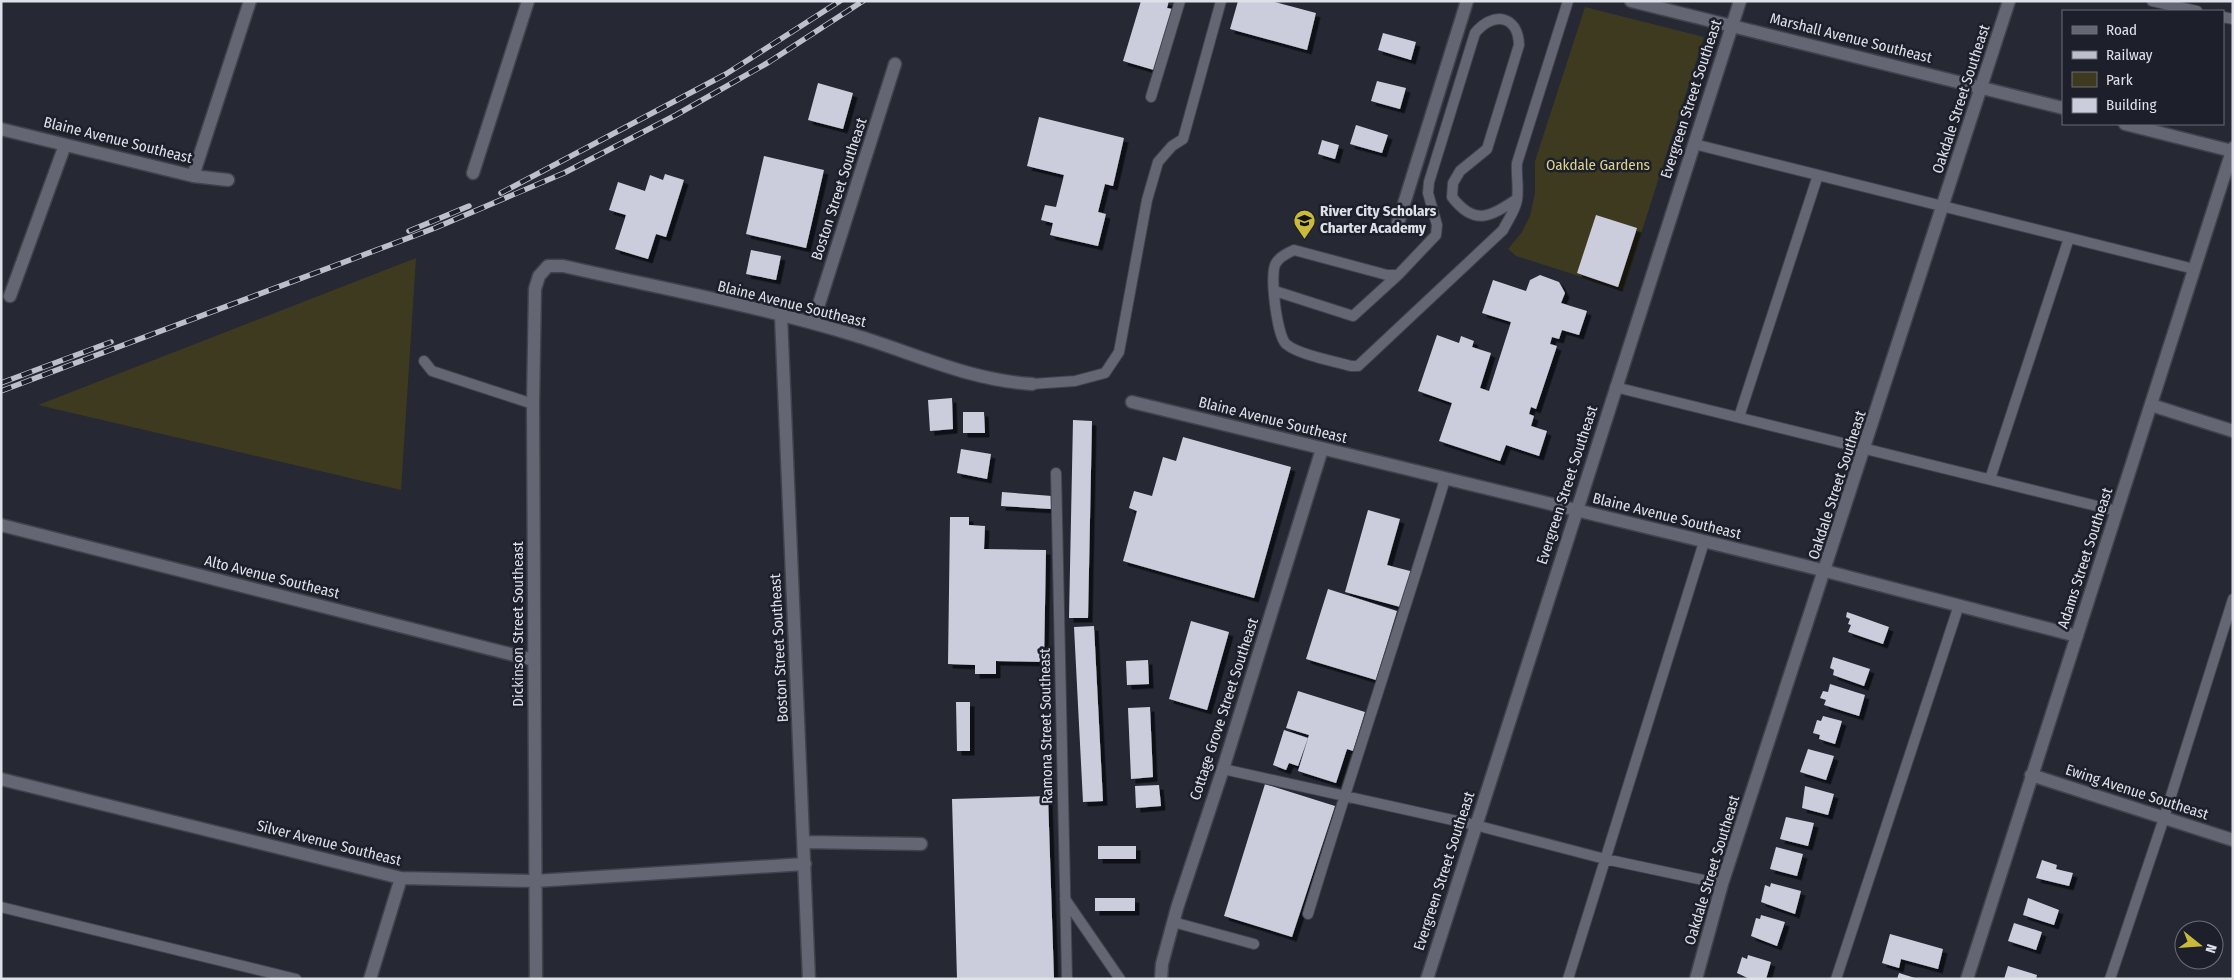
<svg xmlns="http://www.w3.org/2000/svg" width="2234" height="980" viewBox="0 0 2234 980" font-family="'Fira Sans Condensed',sans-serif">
<defs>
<filter id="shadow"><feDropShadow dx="4.5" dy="4.5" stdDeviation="0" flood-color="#0009"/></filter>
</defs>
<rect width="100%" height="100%" fill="#262834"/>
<path fill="#3e3a1f" d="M1585,7L1704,37L1623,290L1516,256L1508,249L1522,232L1530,216L1535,193V161Z
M416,258L401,490L38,405Z"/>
<path fill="#cbcddd" filter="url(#shadow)" d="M1141,1H1169L1167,8L1172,9L1154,70L1123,61Z
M1238,1H1271L1316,13L1307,50L1230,29Z
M1383,33L1416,42L1411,60L1378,50Z
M1377,81L1406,88L1400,109L1371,101Z
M818,83L853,93L843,129L808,120Z
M1039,117L1124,138L1113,186L1105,184L1098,212L1106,214L1098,246L1050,235L1053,223L1041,220L1045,205L1056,207L1064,175L1027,166Z
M1356,125L1388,135L1382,153L1350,144Z
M1322,140L1339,145L1335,159L1318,154Z
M764,156L824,170L806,248L746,234Z
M665,174L684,180L666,237L656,234L648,259L615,249L626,215L609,210L618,182L645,191L650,175L663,180Z
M1596,215L1637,228L1618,287L1577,273Z
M751,250L781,256L776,280L746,274Z
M1540,275L1559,282L1565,293L1561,303L1587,311L1579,335L1562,330L1559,339L1552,337L1550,344L1557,346L1536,409L1531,407L1529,414L1534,416L1531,426L1547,431L1539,456L1506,445L1500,461L1439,441L1452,403L1418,391L1437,335L1459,343L1461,336L1474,341L1472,347L1491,353L1480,388L1489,391L1511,322L1482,313L1493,280L1526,291L1530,280Z
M952,398L953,429L930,431L928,400Z
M963,412H984L985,433H963Z
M1073,420L1092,421L1088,618H1069Z
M1183,437L1291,467L1254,598L1123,561L1137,511L1129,508L1134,491L1152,496L1163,457L1176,461Z
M961,449L991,454L987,479L957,473Z
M1002,492L1052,496L1051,509L1001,506Z
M1368,510L1400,519L1387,565L1414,572L1404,608L1345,592Z
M950,517H969V525L985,526L984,549L1046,550L1044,662L996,661V674H975V665L948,664Z
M1328,589L1397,611L1376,680L1306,659Z
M1847,612L1889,627L1883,644L1848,632L1851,625L1848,624L1850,619L1846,617Z
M1191,621L1229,632L1207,710L1169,699Z
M1094,626L1103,801L1083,802L1074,627Z
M1833,657L1870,669L1864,686L1833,675L1834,670L1830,668Z
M1148,660L1149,684L1127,685L1126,661Z
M1830,684L1865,695L1859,716L1824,705L1826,700L1820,698L1823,691L1828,692Z
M1298,691L1365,712L1353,751L1347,749L1336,783L1298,771L1309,735L1286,728Z
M956,702H970V751H957Z
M1150,707L1153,777L1131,779L1128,708Z
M1823,716L1842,721L1835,744L1819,739L1820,735L1813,733L1817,720L1821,721Z
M1284,730L1308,738L1298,766L1289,763L1286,770L1273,765Z
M1808,749L1834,756L1826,780L1800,772Z
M1265,784L1335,806L1292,937L1224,916Z
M1159,785L1161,806L1136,808L1135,786Z
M1805,786L1834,794L1828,815L1802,808Z
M1048,796L1054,979H957L952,799Z
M1786,817L1814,823L1808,846L1780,839Z
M1098,846H1136V859H1098Z
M1776,847L1803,854L1797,876L1770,869Z
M2042,860L2057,865L2056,869L2073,873L2069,886L2036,878Z
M1771,883L1801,891L1795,914L1761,902L1765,885L1770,887Z
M1095,898H1135V911H1095Z
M2028,898L2059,910L2054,925L2023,915Z
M1761,915L1785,922L1777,946L1751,936L1756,918L1760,919Z
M2014,923L2042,932L2036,950L2008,941Z
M1890,934L1943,949L1938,969L1901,959L1899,968L1882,963Z
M1748,955L1771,962L1766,979H1750L1737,973L1742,957L1747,959Z
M2008,966L2037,975L2036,979H2004Z
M1899,973L1915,978V979H1897Z"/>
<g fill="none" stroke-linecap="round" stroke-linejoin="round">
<defs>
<path id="service" d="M2152,1L2197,11
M2223,17L2233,19
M1151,97L1180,1
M1694,144L2194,269
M1517,199C1491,216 1475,227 1452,197L1453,183L1460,171L1487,149L1519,45C1518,15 1493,11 1475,33L1429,182L1428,193L1437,225L1436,235L1398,275H1387L1294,250C1288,253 1280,256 1276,263C1269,273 1277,336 1286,344C1299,355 1334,361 1351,366H1358L1503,230C1508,220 1515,211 1517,200C1519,188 1516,175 1517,163L1568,1
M1275,291L1353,316L1398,275
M424,361L432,371L533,404
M1032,384L1075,381L1105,373L1119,352L1147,200L1158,162L1172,146L1183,139L1221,1
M1615,387L2117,511
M1739,417L1818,175
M1056,473L1067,979
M1990,479L2069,238
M1223,769L1475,825L1605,859L1722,884
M1065,899L1120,979
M1,907L296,979
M1308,914C1352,769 1401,625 1445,479
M1173,922L1254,944
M1568,979L1704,542
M1836,979L1959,605
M2110,979L2164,818L2233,599"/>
<path id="minor" d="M1631,1L2063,108
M2125,124L2232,151
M1,129L193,176L228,180
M473,173L528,1
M193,176L250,1
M1398,223L1467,1
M10,296L65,145
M781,316L809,979
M813,323L895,64
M1132,402L1806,566L2077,636
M2151,405L2233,431
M1,525L534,660
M2031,775L2233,840
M1,779L401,878L535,881L805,864
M804,842L921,844
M370,979L401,878
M536,979L533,404L535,289L539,276L548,266H563C660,288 759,306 854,335C914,353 968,380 1032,384
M1161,979L1162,964L1177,908L1223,769L1322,449
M1427,979L1740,1
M1967,979L2233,148"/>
<path id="tertiary" d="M1696,979L1722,884L2009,1"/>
</defs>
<use href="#service" stroke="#41434c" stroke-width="12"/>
<use href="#minor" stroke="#41434c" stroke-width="15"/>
<use href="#tertiary" stroke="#41434c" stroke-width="15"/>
<use href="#service" stroke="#646673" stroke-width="10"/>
<use href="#minor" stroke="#646673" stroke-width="12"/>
<use href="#tertiary" stroke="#646673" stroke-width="12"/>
<defs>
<path id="rail" d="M501,193L726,74L840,1
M409,231L469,206
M1,383L111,342
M1,391L435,228L564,173L676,115L769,62L863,1"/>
</defs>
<use href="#rail" stroke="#bec0c9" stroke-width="5.5"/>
<use href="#rail" stroke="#1d1f2a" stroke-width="4" stroke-dasharray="11" stroke-linecap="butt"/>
</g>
<defs>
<symbol id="school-pin" viewBox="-11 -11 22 30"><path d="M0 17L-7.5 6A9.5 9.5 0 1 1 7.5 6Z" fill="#caba3a" stroke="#1d1f2a"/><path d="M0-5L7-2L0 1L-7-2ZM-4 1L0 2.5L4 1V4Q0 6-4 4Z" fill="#111"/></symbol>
</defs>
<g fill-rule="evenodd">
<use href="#school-pin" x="1292" y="208" width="25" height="34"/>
</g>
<g text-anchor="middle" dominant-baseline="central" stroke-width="5" stroke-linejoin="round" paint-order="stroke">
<g font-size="15" fill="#dfe1e9" stroke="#1d1f2a">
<text transform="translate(1851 38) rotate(14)">Marshall Avenue Southeast</text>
<text transform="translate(1691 99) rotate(-72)">Evergreen Street Southeast</text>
<text transform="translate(1961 99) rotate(-72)">Oakdale Street Southeast</text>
<text transform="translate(118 140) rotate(14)">Blaine Avenue Southeast</text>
<text transform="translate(839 189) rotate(-72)">Boston Street Southeast</text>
<text transform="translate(792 304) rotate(14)">Blaine Avenue Southeast</text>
<text transform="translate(1273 420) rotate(14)">Blaine Avenue Southeast</text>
<text transform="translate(1567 485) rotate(-72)">Evergreen Street Southeast</text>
<text transform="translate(1837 485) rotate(-72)">Oakdale Street Southeast</text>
<text transform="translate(1667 516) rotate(14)">Blaine Avenue Southeast</text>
<text transform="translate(2085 558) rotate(-72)">Adams Street Southeast</text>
<text transform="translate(272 577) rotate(14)">Alto Avenue Southeast</text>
<text transform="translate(518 624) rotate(-90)">Dickinson Street Southeast</text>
<text transform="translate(779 648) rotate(-93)">Boston Street Southeast</text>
<text transform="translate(1224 709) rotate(-72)">Cottage Grove Street Southeast</text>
<text transform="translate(1046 726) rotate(-91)">Ramona Street Southeast</text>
<text transform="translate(2137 792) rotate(18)">Ewing Avenue Southeast</text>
<text transform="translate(329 843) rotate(14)">Silver Avenue Southeast</text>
<text transform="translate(1712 870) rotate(-73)">Oakdale Street Southeast</text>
<text transform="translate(1444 871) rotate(-72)">Evergreen Street Southeast</text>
</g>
<g font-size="15" fill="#dbd28c" stroke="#1d1f2a">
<text x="1598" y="165">Oakdale Gardens</text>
</g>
<g font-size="15" font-weight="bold" fill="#dfe1e9" stroke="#1d1f2a" text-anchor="start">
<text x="1320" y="211">River City Scholars<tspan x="1320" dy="17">Charter Academy</tspan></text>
</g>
</g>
<rect width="2234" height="980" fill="none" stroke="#dfe1e9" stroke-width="5"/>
<rect x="2062" y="10" width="162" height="115" fill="#1d1f2a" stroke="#6b6d76"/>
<rect x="2072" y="26" width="25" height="8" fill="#646673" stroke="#6b6d76"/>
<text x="2106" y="35" font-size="15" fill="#dfe1e9">Road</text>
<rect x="2072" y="51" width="25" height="8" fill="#bec0c9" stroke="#6b6d76"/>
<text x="2106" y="60" font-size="15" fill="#dfe1e9">Railway</text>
<rect x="2072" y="72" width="25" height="15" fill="#3e3a1f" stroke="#6b6d76"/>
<text x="2106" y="85" font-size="15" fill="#dfe1e9">Park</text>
<rect x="2072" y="98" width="25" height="15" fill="#cbcddd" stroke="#6b6d76"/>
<text x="2106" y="110" font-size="15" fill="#dfe1e9">Building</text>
<g transform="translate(2199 945) rotate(107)"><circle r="24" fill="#1d1f2a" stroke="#6b6d76"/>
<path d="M0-4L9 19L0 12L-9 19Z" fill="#caba3a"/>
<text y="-8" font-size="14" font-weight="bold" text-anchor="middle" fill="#dfe1e9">N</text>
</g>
</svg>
